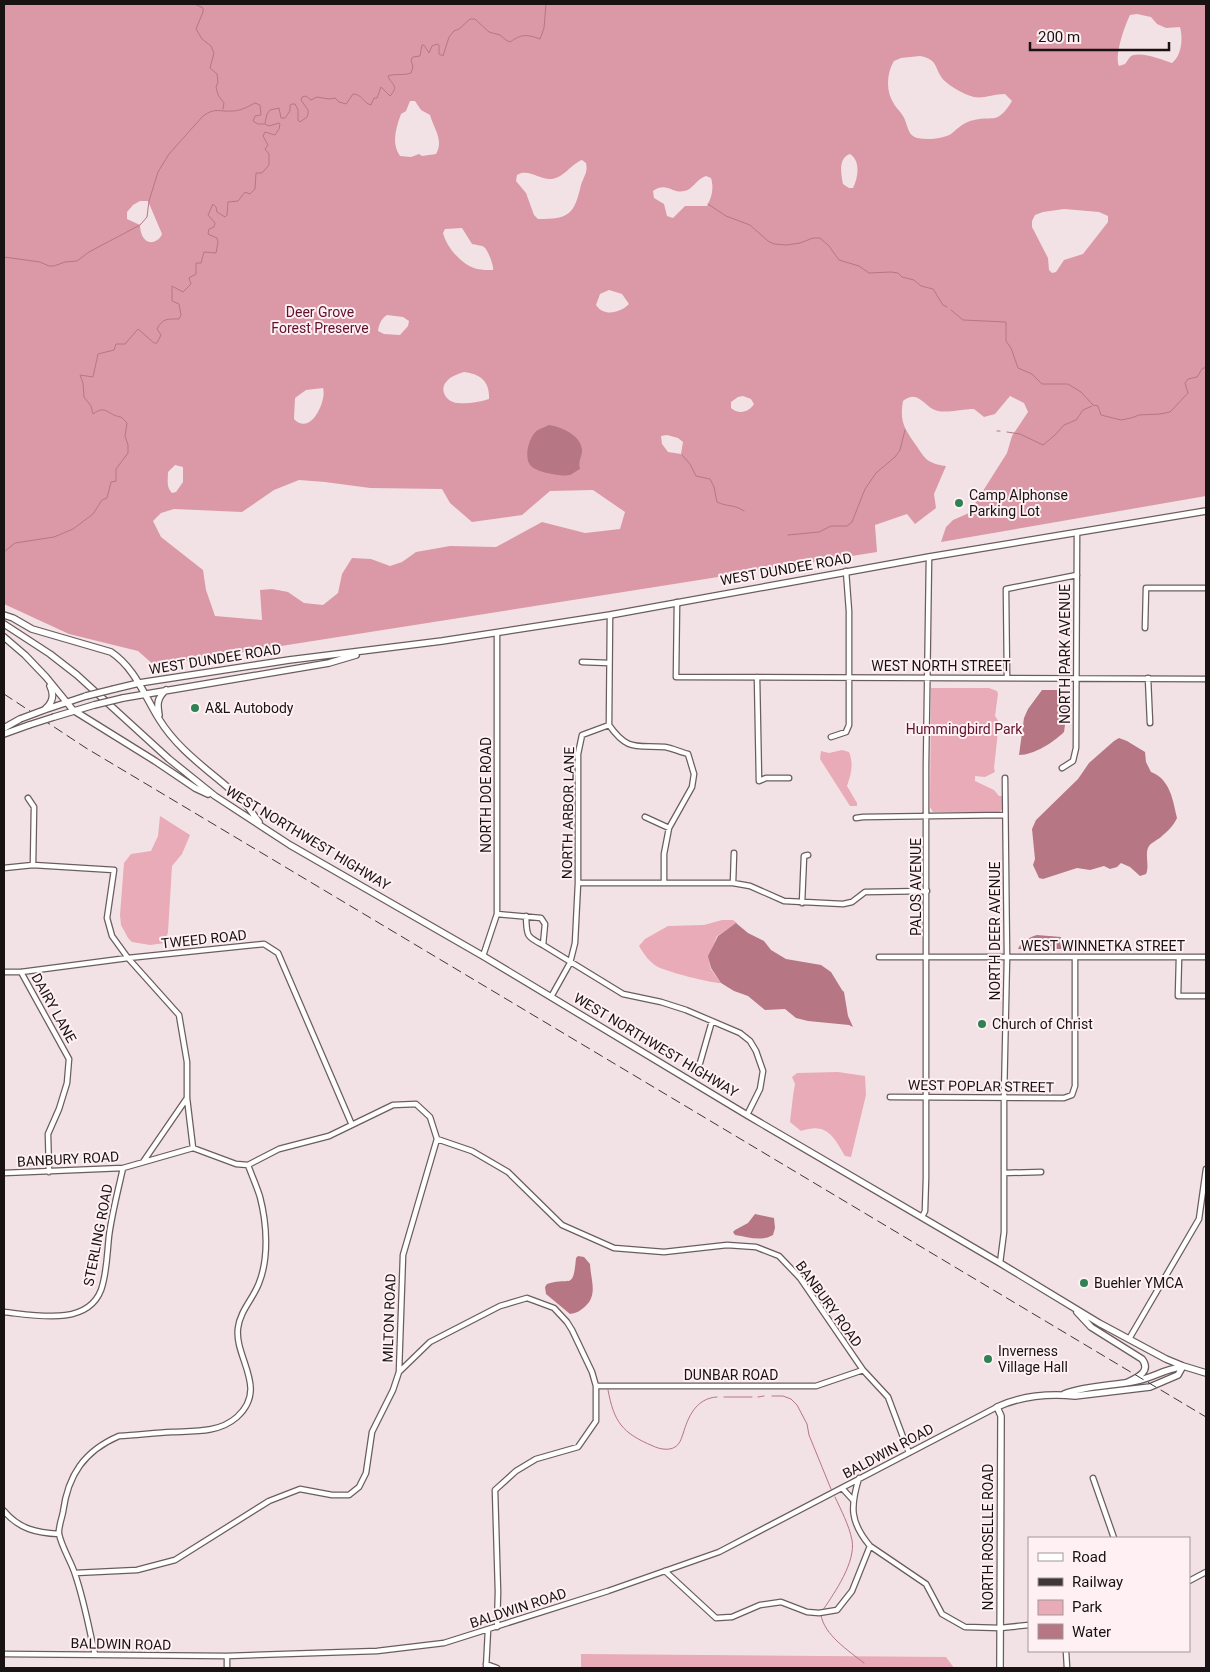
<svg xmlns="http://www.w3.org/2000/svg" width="1210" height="1672" viewBox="0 0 1210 1672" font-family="Roboto,sans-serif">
<rect width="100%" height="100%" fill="#f3e2e5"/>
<path fill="#e8abb7" d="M931,688H989L997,691L998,694L995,716L999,722L994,768L995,772L985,777L975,776V781L994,790L999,796H1003V809L999,812H933L930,807Z
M842,750L849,752C854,765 851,774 847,786L857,803V806H850L820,759L821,751L829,753Z
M160,816L190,835L182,854L172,866L168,932L165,943L150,945L132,942L128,938L121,925L120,915L124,863L131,854L151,851L158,836Z
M722,920H733L737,923L717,936L709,955L710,968L721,983C710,983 668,972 658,967C649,962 644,954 639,946L645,939L668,926L704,925Z
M838,1072L865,1076L866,1095L851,1157L845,1156C833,1136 827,1122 801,1131L790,1122L793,1096L795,1084L792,1077L797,1073Z
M581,1654L946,1657L954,1668H581Z"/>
<path fill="#db99a7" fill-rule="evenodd" d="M4,4H1206V496L941,542L946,527L953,520L969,513L1007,453L1012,436L1028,412L1024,403L1010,396L995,414L984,417L974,409C963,409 948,413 938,411C924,408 919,388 903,401C900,420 903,426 913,441C925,457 924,463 946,466L934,494L936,508L915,524L907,514L875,525L877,552L155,666L138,651L69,634L4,604ZM1137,14L1151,17L1157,24L1166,28L1180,27C1183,38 1182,55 1172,63C1163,60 1138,50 1130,57C1128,59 1127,62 1125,64L1119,66C1114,56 1125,25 1130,15ZM920,56C941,60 933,71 946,82C952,88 966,95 974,97C983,99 994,94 1005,94L1012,101C996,127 993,114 970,121C962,124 957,129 951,134C942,139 928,140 917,138C907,135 908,124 903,116C901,112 897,109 894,104C886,92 886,74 894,61L901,58ZM410,101H415L421,110L430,115C434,129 444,140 436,154L422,156L419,154L411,157L400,156C391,143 396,128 401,114L406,111ZM850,154C861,161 858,178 853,188H849L843,184C841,174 838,158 850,154ZM582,160L586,163C588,173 584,175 581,185C574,215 569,219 538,219L534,215L526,193L516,181L517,175C528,168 540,180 551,179C564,178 571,164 582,160ZM706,176L711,178C714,188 712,197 707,206H685L673,218L667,216L664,204L654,198L653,191C666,181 673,194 684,191C693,190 696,179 706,176ZM140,201H148L162,234C159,242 148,246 143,237C141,234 140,228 140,225L127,219V212L133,205ZM1064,209L1099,212L1108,216V222L1083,254L1064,260L1056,272L1052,273L1049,270L1048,258L1032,227V221L1035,215L1043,212ZM462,228L472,244C475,245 481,245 484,247C488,250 494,266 493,270C488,270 482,270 477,269C462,265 447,248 443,233L445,229ZM609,290L622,294L629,304C620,313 604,317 596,305L600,294ZM387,315L403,317L409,321L408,326L400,335L384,334L378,331C379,324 381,319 387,315ZM464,372C481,374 490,382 489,399C480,402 468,404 458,403C447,403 438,390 447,381C451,376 458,374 464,372ZM323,388C327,400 311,437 294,419L295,398L306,390ZM743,396L751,399L754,404C749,412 739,415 731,408V402L738,397ZM667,435L678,438L683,442L681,454L668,452L662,444L661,436ZM175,465L183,467V482L176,492L172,493C166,487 168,480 168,472ZM299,480L325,482L370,488L442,489L450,503L472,522L522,515L550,491L593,490L625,512L620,529L585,533L542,522L496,547L450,546L416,552L402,562L390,566L371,559L352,558L342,574L338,593L323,605L304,603L288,592L272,589L260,590L262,620L215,616L206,590L203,570L161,537L153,521L161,513L174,509L242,512L274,490Z"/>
<path fill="#b67684" d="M549,425C562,427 583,436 582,452C581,458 578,462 580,469C577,470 573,474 570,475C562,477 536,472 531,466C523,458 529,435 538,430C541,428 546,427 549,425Z
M1042,690H1062L1065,693L1067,710L1064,732C1054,742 1034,755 1019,755L1024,718L1028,709Z
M1119,738L1127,741L1145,752L1146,762L1151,772C1170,779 1173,800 1177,818C1174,825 1168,831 1162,836C1158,840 1152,842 1149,846C1144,854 1150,865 1146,874L1140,876L1130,867L1121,863L1117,867L1110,869L1104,866L1090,870L1077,868L1043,879L1039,878L1033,865L1035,859L1032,829L1036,820L1078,779L1089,763L1114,741Z
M736,923L748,933L764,941L771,950L786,959L821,965L831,972L842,990L844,992L848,1016L853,1027L849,1025L808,1021L796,1018L785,1009L765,1010L748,996L734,991L721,983L711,968L708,956L718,936Z
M1037,935L1061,937L1062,947L1061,949H1018C1022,940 1028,938 1037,935Z
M755,1214L774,1218L775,1228L773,1235C761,1242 748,1237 735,1235L733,1232L735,1230L748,1223Z
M578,1256L584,1257L590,1264C591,1282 599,1297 582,1309C578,1312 576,1313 570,1314L546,1294L545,1287L547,1284C570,1276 573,1292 576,1258Z"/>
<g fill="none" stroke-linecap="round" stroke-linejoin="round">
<path stroke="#b67684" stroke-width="1" d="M195,4L203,8V12L196,29L202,39L211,46L214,53L210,68L217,74L218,82L216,87L218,95L224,103L223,109
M265,123L267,114L270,110L279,108L281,118H285L290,111V105L292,104H295L298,110V120L300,122L307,117L308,114V110L301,100L302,97L306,96L311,100L317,97L329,99L335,98L339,102L346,104L353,94C362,94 363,103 371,105L374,98H377L381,87L390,96C400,85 391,85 388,76C397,73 403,76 411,73L413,67L411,60L413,57L420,56L422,45H424L429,53L432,46L437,44L439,45V54L443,56L449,37L454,31L459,29L470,19H475L489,32L500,35L506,40L510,42C521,34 527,34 540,39L544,28L546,4
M708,204L726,216L750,225L768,241L774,244L787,245L800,243L813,238H820L829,246L839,260L859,266L869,273L891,272L898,273L902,277L914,280L921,286L933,289L943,305L947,307
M4,257L40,262L49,266H54L65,262L77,261L89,252L140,225L147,217L149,201L158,172L169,154L203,116C216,107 218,112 232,111C241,111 247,107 255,103L260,105L261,115L255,116L253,121L258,124H265L269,126L279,123L280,124L279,129L275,135L265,132L263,136L268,145L265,149L269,154V165L262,173H256L255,189L250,194L245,192L238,201L228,202L227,215L225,217L217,212L216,207L213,204L208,215L215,223L214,227L209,229L208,234L217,238L218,242L216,253L204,252L201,263H196V274L189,278L191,284L183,292L172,286V301L179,304L181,315L179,319C167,319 163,318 157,329L161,335L157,343H154L138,329L125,344H116L114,350L98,354L93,377L80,375L83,383L84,397L91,406L93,414C106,404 107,415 121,417L127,423L125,436L128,445V453L116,469V481L111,482L107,498L102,500L93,514L73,529L54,537L15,543L4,552
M951,310L963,320L1006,322V341L1011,348L1018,368L1032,374L1042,384H1068L1081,392L1093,405L1098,406L1101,415L1121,420L1131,418L1139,415L1160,414L1170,412L1188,393L1185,383L1188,379L1197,377L1202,369L1206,367
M997,431H1000
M1007,432L1020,434L1043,445L1054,436L1064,425L1076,420L1083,410L1092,406
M682,455L690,464L696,476L710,479L714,487L717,502C727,507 734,504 744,511
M788,535L819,532L831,526H847L852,522L865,489L876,473L895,457L900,450L905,430
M608,1390C614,1422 622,1433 653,1446C659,1449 669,1451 675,1447C680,1444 681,1439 683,1434C688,1417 696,1398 717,1397
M772,1396H783L791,1399L797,1405L807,1424L809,1435L831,1489
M724,1397H752
M758,1397L764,1396
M823,1610C835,1592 856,1562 852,1540C849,1525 841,1510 835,1497
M821,1615C824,1635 849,1651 864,1663"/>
<defs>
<path id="minor" d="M677,602L676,677L1206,679
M1145,628L1146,588H1206
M582,662L609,663
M757,677L759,781L766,778H789
M1007,677L1006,589L1077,575
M1148,678L1150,723
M609,725C628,752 636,745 665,747C672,748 680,752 688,754L694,774L692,787L669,828L664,854V882
M831,737L846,732L849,725V611L846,571
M1062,768L1073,761L1076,748L1077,533
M28,798L34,807L33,865
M645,817L669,828
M856,818L863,817L1005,815
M4,868L33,865L114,870L107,918L112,936L128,958L179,1015L187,1062V1098L193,1148
M578,883H733L750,886L784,901L843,904L852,902L865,892L927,891
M733,883L734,853
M802,903L804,856L808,855
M497,914L541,918L545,924L543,945L623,994L661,1002L686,1010L740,1033L750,1041L756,1051L763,1071L760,1089L747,1115
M526,916C527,935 525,936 543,945
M483,956L497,914V633
M879,957H1206
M1179,958L1178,996H1206
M4,972H21L128,958L264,944L278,953L352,1125
M21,972L69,1059L67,1083L59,1109L48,1134L49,1172
M551,997L570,963L575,943L578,883V754L582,735L609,725L610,615
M700,1063L712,1021
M890,1097L1064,1098L1072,1095L1075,1086V958
M143,1162L187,1098
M4,1173L123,1168L193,1148L236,1164L248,1165L279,1149L329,1136L393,1105L416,1104L430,1117L437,1139L472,1151L508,1172L562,1225L614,1248L664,1252L727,1245L756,1247L779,1256L800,1278L863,1370L888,1397L909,1453
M1004,1173L1041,1172
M922,1217L925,1211L926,1178V766L929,557
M1000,1263L1004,1232V1098L1007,957L1005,778
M4,1312C34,1315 87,1327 101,1290C107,1273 107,1254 109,1236C112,1213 118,1191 123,1168
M1129,1339L1199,1219L1206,1169
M399,1372L430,1342L500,1306L527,1298L554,1308L567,1322L572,1330L592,1372L596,1386V1421L578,1447L536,1459L516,1471L495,1490L498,1592L497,1627
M596,1386H816L863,1370
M859,1478C850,1507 850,1522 870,1546L926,1584L942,1614L965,1627L1000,1628L1029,1625
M1093,1478L1114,1538
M842,1488L853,1500
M4,1511C19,1529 37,1533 59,1534
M665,1571L716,1618L732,1617L760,1605L781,1602L807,1612L819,1613L837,1610L852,1591L870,1546
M75,1573L137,1570L175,1560L269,1501L300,1489L332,1495H349L359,1487L366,1473L372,1432L393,1390L399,1372L403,1255L437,1139
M1189,1581L1206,1572
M1066,1651L1067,1668
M4,1654L227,1656L377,1651L444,1643L608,1591L719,1552L997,1407
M95,1655C89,1628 84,1600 75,1574C71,1561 62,1548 59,1534C58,1528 62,1518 63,1512C68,1475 84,1451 119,1436C137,1435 154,1433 172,1432C194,1431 219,1433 237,1417C269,1388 234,1358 238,1328C240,1311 253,1299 259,1283C269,1258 267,1224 260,1197C257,1187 252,1176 248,1165
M486,1664L497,1668
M227,1668V1656
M486,1668L488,1630"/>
<path id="major" d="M4,615L13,618L32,629L111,652C135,668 144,695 159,719C179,752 213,773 241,799C248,805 253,815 259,822
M4,624L50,654L77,675L169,759L215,796L290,845L483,956L747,1115L1000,1263L1099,1323L1166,1359L1183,1366L1206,1373
M4,637L25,655L46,677L73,710L155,761L195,788L208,794
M114,689L139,683L289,660L442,641L610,615L929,557L1206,511
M123,698L329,663L356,655
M46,708C53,702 54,694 50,686
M44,710L86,696
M159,715C157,704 157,698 166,690
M54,717L94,705
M4,728L20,719
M4,734L29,725
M1077,1312L1091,1327L1142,1359C1152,1372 1136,1378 1126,1383
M1064,1394C1087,1385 1113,1386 1136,1381C1152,1378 1165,1369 1181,1367
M1000,1668L1001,1416L997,1407C1020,1396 1050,1393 1075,1396L1150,1387L1178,1375L1183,1366"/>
</defs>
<use href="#minor" stroke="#6b5d5f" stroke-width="7"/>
<use href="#major" stroke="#6b5d5f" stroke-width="8"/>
<use href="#minor" stroke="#fff" stroke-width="4.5"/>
<use href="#major" stroke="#fff" stroke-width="5.5"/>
<path stroke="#3f3738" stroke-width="1" stroke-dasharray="10 5" stroke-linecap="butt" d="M4,694L86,748L1206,1417"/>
<defs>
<path id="major-bridge" d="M86,696L114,689
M94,705L123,698
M20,719L44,710
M29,725L54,717"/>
</defs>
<use href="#major-bridge" stroke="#6b5d5f" stroke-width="8" stroke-linecap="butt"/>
<use href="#major-bridge" stroke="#fff" stroke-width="5.5"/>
</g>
<g fill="#2f8254" stroke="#fef0f3" stroke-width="2">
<circle cx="959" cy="503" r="5"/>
<circle cx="195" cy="708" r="5"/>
<circle cx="982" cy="1024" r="5"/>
<circle cx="1084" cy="1283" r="5"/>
<circle cx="988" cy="1359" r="5"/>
</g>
<g text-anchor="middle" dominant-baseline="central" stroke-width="4" stroke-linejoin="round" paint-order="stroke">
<g font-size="14" fill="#5f112c" stroke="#fef0f3">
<text x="320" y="312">Deer Grove<tspan x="320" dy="16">Forest Preserve</tspan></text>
<text x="964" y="729">Hummingbird Park</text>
</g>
<g font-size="14" fill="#181213" stroke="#fef0f3" text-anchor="start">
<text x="969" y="495">Camp Alphonse<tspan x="969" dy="16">Parking Lot</tspan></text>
<text x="205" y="708">A&amp;L Autobody</text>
<text x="992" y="1024">Church of Christ</text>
<text x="1094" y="1283">Buehler YMCA</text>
<text x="998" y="1351">Inverness<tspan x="998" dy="16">Village Hall</tspan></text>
</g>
<g font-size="14" fill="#181213" stroke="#fef0f3">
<text transform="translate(786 569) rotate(-10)">WEST DUNDEE ROAD</text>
<text transform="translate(1065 654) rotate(-90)">NORTH PARK AVENUE</text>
<text transform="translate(215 659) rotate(-9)">WEST DUNDEE ROAD</text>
<text x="941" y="666">WEST NORTH STREET</text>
<text transform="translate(486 795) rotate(-90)">NORTH DOE ROAD</text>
<text transform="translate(568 813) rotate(-89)">NORTH ARBOR LANE</text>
<text transform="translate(308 838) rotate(31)">WEST NORTHWEST HIGHWAY</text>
<text transform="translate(916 887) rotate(-90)">PALOS AVENUE</text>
<text transform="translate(995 931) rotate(-90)">NORTH DEER AVENUE</text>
<text transform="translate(204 939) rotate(-6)">TWEED ROAD</text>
<text x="1103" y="946">WEST WINNETKA STREET</text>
<text transform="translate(54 1008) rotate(61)">DAIRY LANE</text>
<text transform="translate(656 1045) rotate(31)">WEST NORTHWEST HIGHWAY</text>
<text transform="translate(981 1086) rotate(1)">WEST POPLAR STREET</text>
<text transform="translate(68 1159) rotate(-3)">BANBURY ROAD</text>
<text transform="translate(98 1235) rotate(-79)">STERLING ROAD</text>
<text transform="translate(829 1304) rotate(54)">BANBURY ROAD</text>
<text transform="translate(389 1318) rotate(-88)">MILTON ROAD</text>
<text x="731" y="1375">DUNBAR ROAD</text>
<text transform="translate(888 1451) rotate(-28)">BALDWIN ROAD</text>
<text transform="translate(988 1537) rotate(-90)">NORTH ROSELLE ROAD</text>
<text transform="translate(518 1608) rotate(-18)">BALDWIN ROAD</text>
<text transform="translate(121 1644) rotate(1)">BALDWIN ROAD</text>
</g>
</g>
<rect width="1210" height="1672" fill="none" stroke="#181213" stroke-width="10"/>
<rect x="1028" y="1537" width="162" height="115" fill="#fef0f3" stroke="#a29799"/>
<rect x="1038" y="1553" width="25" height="8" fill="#ffffff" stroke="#a29799"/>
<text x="1072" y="1562" font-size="15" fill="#181213">Road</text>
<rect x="1038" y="1578" width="25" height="8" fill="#3f3738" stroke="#a29799"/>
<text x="1072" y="1587" font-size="15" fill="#181213">Railway</text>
<rect x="1038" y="1600" width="25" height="15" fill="#e8abb7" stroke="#a29799"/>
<text x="1072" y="1612" font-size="15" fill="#181213">Park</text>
<rect x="1038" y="1624" width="25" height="15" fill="#b67684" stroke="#a29799"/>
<text x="1072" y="1637" font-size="15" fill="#181213">Water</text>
<path d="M1030 42v8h139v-8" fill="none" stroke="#181213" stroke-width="2.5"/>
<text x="1038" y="42" font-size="15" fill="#181213" stroke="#fef0f3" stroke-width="4" paint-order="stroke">200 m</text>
</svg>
